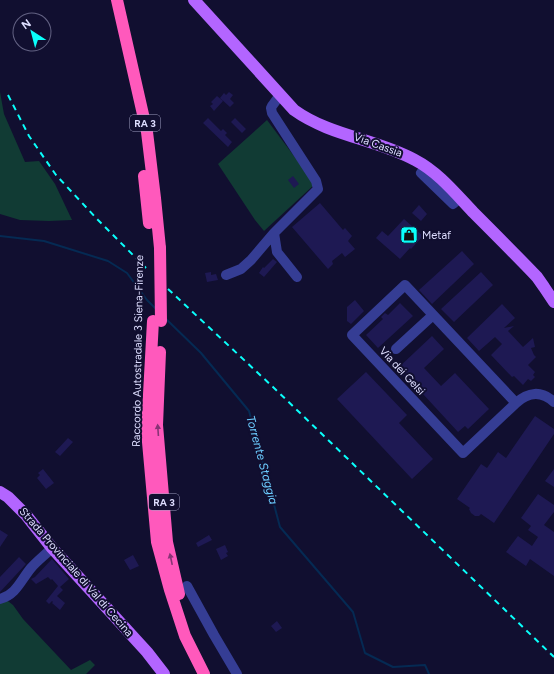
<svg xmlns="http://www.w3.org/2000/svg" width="554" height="674" viewBox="0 0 554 674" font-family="Figtree,sans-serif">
<rect width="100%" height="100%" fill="#110f30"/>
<path fill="#113b34" d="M0,92L4,114L25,162L39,161L55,184L72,220L49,221L20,220L0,214Z
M267,120L315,184L264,231L255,220L218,164Z
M0,595L13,605L23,619L71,670L90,660L95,665L86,674H0Z"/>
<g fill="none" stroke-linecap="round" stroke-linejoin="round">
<path stroke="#052a53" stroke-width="2" d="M0,236L44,241L108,261L127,273L147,300L157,310
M165,318L201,353L249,411L280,527L353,612L365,653L393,667L425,665L429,674"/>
</g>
<path fill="#1e1953" d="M229,92L233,95L230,99L234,103L230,107L220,98L224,93L226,95Z
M217,96L223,101L214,111L210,106L213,104L211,102Z
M208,118L221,131L223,129L227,133L225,135L232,142L228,147L203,123Z
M235,118L246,129L242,133L231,122Z
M293,176L299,184L294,188L288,180Z
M320,203L343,230L345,228L352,236L348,241L355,249L345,257L342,253L332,261L333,264L328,269L292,227Z
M419,205L427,214L421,221L412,213Z
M404,219L423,236L411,249L410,248L400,259L376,238L382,231L388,236Z
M462,251L474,264L432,304L419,290Z
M273,259L277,262L264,277L259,273L263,267L264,268Z
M211,272V275L216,274L218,280L207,282L205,273Z
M481,272L493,285L454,322L441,309Z
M355,300L364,311L351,324L347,321V307Z
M400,303L413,316L378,348L366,335L383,319L381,317L385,313L388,315Z
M502,304L515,318L504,328L514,326L508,331L523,347L533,338L535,347L531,348L534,355L536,357L528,365L535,372L533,375L535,377L531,381L528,379L523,385L514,376L512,377L491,355L502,344L495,337L479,351L467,338Z
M432,336L444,349L424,368L441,386L455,373L489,409L468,429L465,426L458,432L411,381L409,382L397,369Z
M366,372L407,415L399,423L433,459L412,479L337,399Z
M535,416L554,429V434L494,523L481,514L479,516H475L471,513L469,509L470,508L457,499L481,464L487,468L498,452L506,458Z
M68,438L73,442L60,456L55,452Z
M43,469L54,483L46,489L37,478L40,475L38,473Z
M554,469V487L545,481Z
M538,494L554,505V512L544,525L554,532V576L530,559L526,566L506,552L518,536L532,546L538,537L528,530L531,526L521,518Z
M0,530L8,535L0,547Z
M209,535L212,540L198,547L196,543Z
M225,545L228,552L226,553L228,556L221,560L216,549Z
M133,555L139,566L130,570L124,560Z
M19,557L26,564L0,592V577Z
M52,559L69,579L60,587L63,590L57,596L65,603L60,610L52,603L53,602L52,601L49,604L46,601L58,586L52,579L51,580L48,577L36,584L31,579L35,577Z
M277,621L282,628L276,632L271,626Z"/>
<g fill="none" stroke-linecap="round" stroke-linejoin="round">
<path stroke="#353d94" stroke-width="10" d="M426,167L421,173L453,204L460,198
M274,233L277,252L297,277
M226,275L241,269L251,260L274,233L318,189L316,181L272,113L271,108L272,106L280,95
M396,349L433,315
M516,403L405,285L352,335L463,453L516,403C528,392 541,390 554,402
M187,586L214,635L237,674
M0,599C16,595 21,580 31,568C37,561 45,555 52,548"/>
<path stroke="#b365ff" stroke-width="12" d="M194,0L294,110C330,136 377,139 415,160C438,172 455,193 473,212C495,234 516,255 537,277L544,287L554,302
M0,492L8,497L26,515L52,548L147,652L164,674"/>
<path stroke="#ff59bc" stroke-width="12" d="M117,0L147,132L155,198L160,248
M144,176L149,223
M153,321L147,431L157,542L170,590L185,636L204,674
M160,352L157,425L167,542L179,594"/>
<path stroke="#0afffb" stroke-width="2" stroke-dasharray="6 5" stroke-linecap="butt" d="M8,95L29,136L56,175L98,220L146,268
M168,289L273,387L554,657"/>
<path stroke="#ff59bc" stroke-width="12" d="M160,248L161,321"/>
</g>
<defs><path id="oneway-solid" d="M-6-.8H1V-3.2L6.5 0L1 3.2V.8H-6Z"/></defs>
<g fill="#883476">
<use href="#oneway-solid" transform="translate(158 430) rotate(-94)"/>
<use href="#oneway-solid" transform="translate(171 559) rotate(-102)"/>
</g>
<defs>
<symbol id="shop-square" viewBox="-11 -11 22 22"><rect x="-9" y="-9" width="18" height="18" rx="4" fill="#0afffb" stroke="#110f30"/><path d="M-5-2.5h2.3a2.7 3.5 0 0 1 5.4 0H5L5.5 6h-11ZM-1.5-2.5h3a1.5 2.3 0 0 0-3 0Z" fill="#111"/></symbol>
</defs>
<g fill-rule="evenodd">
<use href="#shop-square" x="399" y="225" width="20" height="20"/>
</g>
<g text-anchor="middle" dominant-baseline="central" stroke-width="4" stroke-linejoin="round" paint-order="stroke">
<g fill="#110f30" stroke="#a0a0c1" stroke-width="1">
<rect x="130" y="115" width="30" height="16" rx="3"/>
<rect x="149" y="494" width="30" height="16" rx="3"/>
</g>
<g font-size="10" font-weight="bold" fill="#dedeff">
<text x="145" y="123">RA 3</text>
<text x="164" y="502">RA 3</text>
</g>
<g font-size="11" fill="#dedeff" stroke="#110f30">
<text transform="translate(378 145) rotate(20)">Via Cassia</text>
<text transform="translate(138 351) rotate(-89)">Raccordo Autostradale 3 Siena-Firenze</text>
<text transform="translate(402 371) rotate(47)">Via dei Gelsi</text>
<text transform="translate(76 572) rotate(49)">Strada Provinciale di Val di Cecina</text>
</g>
<g font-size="11" fill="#dedeff" stroke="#110f30" text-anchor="start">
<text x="422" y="235">Metaf</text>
</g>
<g font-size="12" font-style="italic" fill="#6cccff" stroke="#110f30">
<text transform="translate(262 460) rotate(75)">Torrente Staggia</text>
</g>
</g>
<g transform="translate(32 32) rotate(324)"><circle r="19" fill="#110f30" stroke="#636283"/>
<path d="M0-3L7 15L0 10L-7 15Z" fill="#0afffb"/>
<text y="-6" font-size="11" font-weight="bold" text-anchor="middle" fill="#dedeff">N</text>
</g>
</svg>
